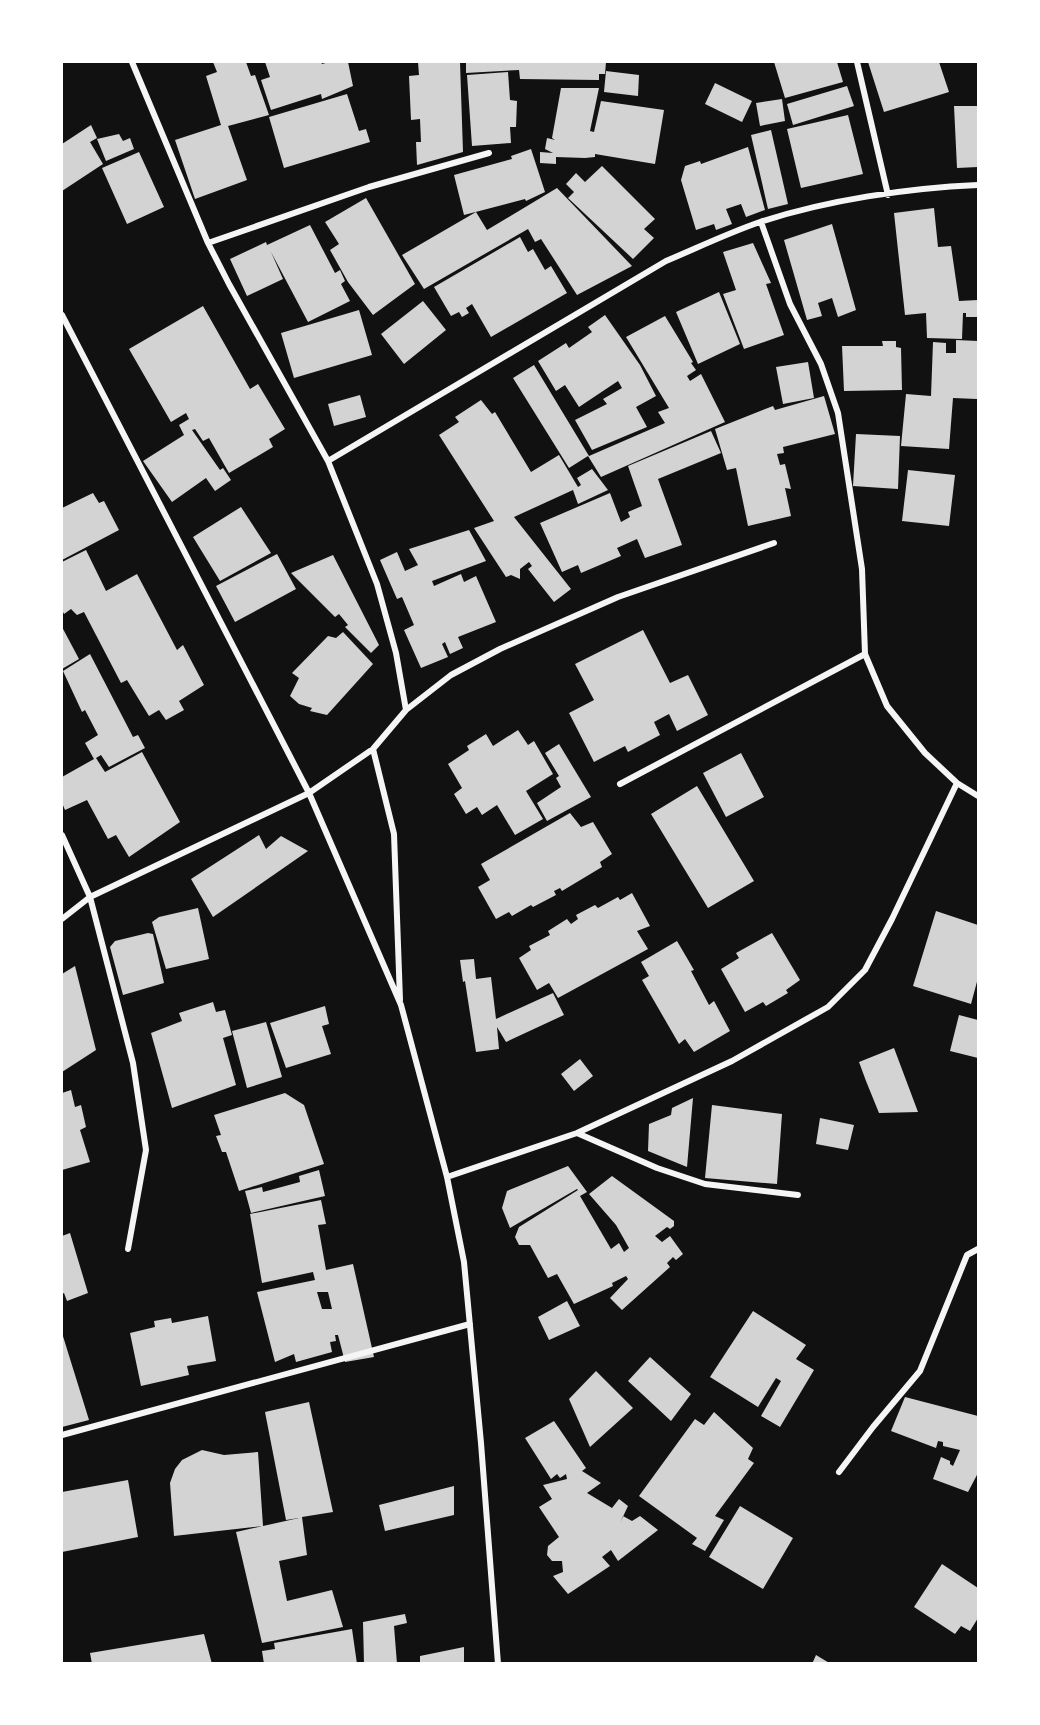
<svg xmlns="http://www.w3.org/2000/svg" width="1040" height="1725" viewBox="0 0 1040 1725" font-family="Rubik,sans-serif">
<rect width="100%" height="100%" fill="#111"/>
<path fill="#d3d3d3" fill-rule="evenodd" d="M213,62H246L251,76L255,75L269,115L228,126L247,180L195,199L175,140L221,125L206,76L217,72Z
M265,62H321L322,64L329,62H348L353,86L322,99L321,94L271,110L261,80L270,77Z
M418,62H460L463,152L417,165L416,142H421L420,119L411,120L409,76L419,75Z
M466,62H606L605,74H599V80L520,79L519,70L466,73Z
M774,62H837L843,82L785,98Z
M868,62H939L949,92L884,112Z
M606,71L639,75L638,96L604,92Z
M508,72L510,100L517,101L516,127H510L511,143L472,146L467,75Z
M715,83L752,101L742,122L705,104Z
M847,86L854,106L793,125L787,104Z
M561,88H599L590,131L594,132L601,101L664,110L655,164L595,154V157L585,158L556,157V164L540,163V152L553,153L545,149L547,138L555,140L552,138Z
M347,94L359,131L366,129L370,142L284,168L269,117Z
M782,99L785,121L760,126L756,103Z
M954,106H978V167L957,168Z
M848,115L863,174L801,188L787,129Z
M91,125L97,138L90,142L103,164L62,191V144Z
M771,130L788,204L768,209L751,135Z
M119,134L123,141L130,138L134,149L106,161L97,139Z
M748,147L765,210L746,217L741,204L726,209L732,224L716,230L714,224L696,230L681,180L685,166L700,161L701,164Z
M531,149L545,192L526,201L525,199L464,215L454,175L512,159L511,156Z
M139,152L164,207L127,224L102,168Z
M602,166L655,219L644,229L654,238L633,259L568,198L574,192L566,184L576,173L585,182Z
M557,188L632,266L577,295L541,239L535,242L528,229L424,289L402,255L476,212L487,230Z
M366,198L415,284L373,315L348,282L330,250L339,244L325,222Z
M934,208L938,247L951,246L959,301L978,300V317H966V313H963L962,339L927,338L926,313L905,315L894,213Z
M832,224L856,310L838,317L832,298L818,303L822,316L807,320L784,240Z
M310,225L335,273L340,270L345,281L341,284L350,301L308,322L271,252L283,279L247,296L230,259L266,242L267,245Z
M520,237L528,252L533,249L545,270L551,266L567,293L491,337L472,304L466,308L469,313L462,317L459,312L451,316L434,287Z
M753,243L771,283L766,284L784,335L744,349L723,294L736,290L723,252Z
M719,292L740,344L698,364L676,312Z
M423,301L446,330L404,364L381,334Z
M203,306L250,389L258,384L285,429L269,439L273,447L229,473L209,438L203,441L195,429L192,430L220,470L223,468L231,480L215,491L206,478L172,502L143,461L184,435L179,425L189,419L186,413L171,422L129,349Z
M359,310L372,355L294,378L281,333Z
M605,315L640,365L656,396L636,407L647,427L592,450L575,420L607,404L603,399L622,388L618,381L579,407L565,385L556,391L538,361L566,343L569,348L592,332L588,327Z
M665,316L693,362L691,363L696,370L687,376L690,381L701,374L725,422L601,477L588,456L569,468L513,378L534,365L589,456L665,423L658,412L669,408L626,337Z
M956,340L978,341L977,399L953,398L949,449L901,446L906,394L931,396L933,342L946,343V353H956Z
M882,341H896V347L901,348L902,390L844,391L842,346H883Z
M808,362L814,398L783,404L776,367Z
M360,395L366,417L334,426L328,404Z
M824,396L835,434L783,447L784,453L777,454L780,465L785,464L791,489L785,488L791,516L748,526L736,468L727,470L715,429L773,406L775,410Z
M481,400L492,414L495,412L531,472L559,455L578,487L581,485L577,478L592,469L608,490L578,504L573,490L514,517L571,589L554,602L528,569L532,566L529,562L520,569V579L511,575L506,577L474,528L494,521L439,435L459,422L455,417Z
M711,431L721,453L658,479L682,545L645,558L637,539L617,548L621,556L581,573L578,565L562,572L540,523L610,493L621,522L630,517L628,512L642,506L628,466Z
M856,434L900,436L898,489L853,486Z
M908,470L955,475L949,526L902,521Z
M93,493L99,503L104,501L119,530L62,560V508Z
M241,507L271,553L220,581L193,537Z
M469,530L486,561L432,581L434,586L461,574L464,582L476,576L496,622L458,637L463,648L450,654L445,642L442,644L448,657L421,668L404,630L414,625L402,597L397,599L380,560L397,552L405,571L418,565L409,549Z
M86,550L106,591L137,574L177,650L183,645L204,685L179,701L184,710L166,720L159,710L149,716L127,680L121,683L84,612L77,615L71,609L64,614L62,610V562Z
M277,554L296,589L235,622L216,586Z
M333,555L379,645L371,653L345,627L348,625L339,614L335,617L291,573Z
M62,627L79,659L62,669Z
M643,630L670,683L688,675L708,715L677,731L669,714L654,722L660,735L628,752L625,746L594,762L569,713L594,700L575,664Z
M343,632L373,664L327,715L310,711L312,708L299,704L290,696L299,678L292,673L328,636L336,638Z
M90,654L133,737L138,735L145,748L109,767L101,755L96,758L105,772L142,752L180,822L129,857L116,835L108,839L87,800L65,810L62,803V777L94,759L85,743L98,735L85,710L82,712L63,671Z
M518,730L528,745L534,741L553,774L526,791L543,819L515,835L497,805L482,815L477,807L466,814L454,794L462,788L448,764L469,750L467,746L486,734L493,746Z
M559,744L591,797L547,821L537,803L561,787L556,778L559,776L545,753Z
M741,753L764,797L726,817L703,773Z
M697,786L754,881L708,908L651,814Z
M570,813L581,827L593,822L612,854L600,862L602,867L562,891L560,888L554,891L556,895L533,907L531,905L512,916L509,912L496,919L478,887L490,880L481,864Z
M259,835L266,849L281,836L308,851L213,917L191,879Z
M632,893L650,926L637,931L648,949L558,998L549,983L537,990L519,958L531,950L529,946L550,935L548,931L567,919L571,924L578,919L576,915L595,905L598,908L618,897L620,900Z
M198,908L209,959L166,969L152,922L159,917Z
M936,911L978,925V978L971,1004L913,986Z
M148,933L153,934L164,983L123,995L110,947L115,941Z
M772,933L800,980L786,990L788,993L766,1006L763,1002L745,1012L721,969L739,958L736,953Z
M677,941L694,970L691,971L709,1005L714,1001L730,1031L694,1052L685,1039L679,1044L642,980L649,976L641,962Z
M474,959L476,979L491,977L496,1019L553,993L564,1015L506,1042L497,1027L499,1049L476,1052L465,981L463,982L460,960Z
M75,966L96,1050L62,1072V974Z
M213,1002L216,1012L225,1010L232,1035L223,1038L236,1085L172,1108L151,1033L182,1021L179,1013Z
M325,1006L329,1024L322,1026L331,1054L286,1068L270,1023Z
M959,1015L978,1020V1058L950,1051Z
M266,1022L282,1077L247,1088L232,1031Z
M894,1048L918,1112L879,1113L866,1081L859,1062Z
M580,1059L593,1076L574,1091L561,1074Z
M71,1090L75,1107L81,1105L86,1127L80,1130L90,1162L62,1170V1093Z
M285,1093L304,1105L324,1164L239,1191L226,1152H222L216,1136L221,1135L214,1115Z
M693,1098L687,1167L648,1151L649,1124L671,1115L672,1108Z
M712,1105L782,1114L777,1184L705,1178Z
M820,1118L854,1125L848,1150L816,1144Z
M568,1166L587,1192L580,1196L611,1249L619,1243L624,1252L629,1248L616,1225L589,1194L612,1176L674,1221V1226L670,1229L667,1227L655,1236L662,1242L670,1236L683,1254L676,1260L673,1257L667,1263L670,1267L622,1310L610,1298L628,1279L626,1276L612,1283L613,1286L574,1304L557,1274L548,1278L530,1245H519L515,1237L519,1227L578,1190L577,1189L510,1228L502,1208L507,1191Z
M319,1170L325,1196L251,1213L245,1191L262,1187L263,1192L300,1182L299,1176Z
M321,1200L326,1224L318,1225L326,1270L353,1264L374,1357L345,1362L338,1335H335L336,1341L330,1342L332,1352L296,1362L294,1354L275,1362L257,1292L315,1280L313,1272L262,1283L250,1214ZM317,1292H328L332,1309H322Z
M70,1233L88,1293L67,1301L64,1293L62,1294V1236Z
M567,1301L580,1326L549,1340L538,1317Z
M753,1311L806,1345L796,1359L814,1370L780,1427L761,1416L781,1381L776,1378L758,1407L710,1377Z
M208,1316L216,1361L187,1366L189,1375L141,1386L130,1333L155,1327L154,1321L171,1318L172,1323Z
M62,1333L89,1420L62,1427Z
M650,1357L691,1394L671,1421L628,1381Z
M596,1371L633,1408L590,1447L569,1399Z
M905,1397L978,1416V1473L968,1492L933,1479L941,1457L950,1461V1464L953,1466L960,1450L943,1446V1442L938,1441L936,1448L891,1431Z
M309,1402L333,1512L302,1517L307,1555L279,1561L287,1601L332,1590L343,1627L262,1643L236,1532L299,1518L286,1520L265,1412Z
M714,1412L753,1448L748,1459L754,1463L715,1516L724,1520L705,1551L692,1544L697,1538L639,1496L695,1419L704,1425Z
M554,1421L586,1468L582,1471L601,1483L587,1493L612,1508L619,1499L628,1506L620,1523L623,1516L632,1521L640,1516L658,1530L618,1561L611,1550L602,1557L610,1566L568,1594L553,1576L563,1572L562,1561H552L547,1555L548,1546L559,1537L539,1507L552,1499L543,1485L567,1479L566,1474L560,1478L557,1474L551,1479L525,1438Z
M202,1450L224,1455L258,1452L263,1526L174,1536L170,1483L175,1469L182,1460Z
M128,1480L138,1537L62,1552V1492Z
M454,1486V1515L385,1531L379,1505Z
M740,1506L793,1538L763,1589L709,1557Z
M942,1564L978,1588L977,1600L978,1601V1618L970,1631L961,1626L955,1634L914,1607Z
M405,1614L407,1623L394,1626L397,1664H364L363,1622Z
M352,1629L357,1664H264L262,1651L275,1649L274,1643Z
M204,1634L212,1664H92L90,1653Z
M464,1647V1664H420V1656Z
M816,1655L831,1664H812Z"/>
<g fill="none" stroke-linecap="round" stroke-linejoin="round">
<path stroke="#f5f5f5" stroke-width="6" d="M857,62L888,195
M761,222L790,304L821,364L838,413L862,569L865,654L887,706L925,753L957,783L978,796
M208,243L369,187L489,153
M62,315L309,793L401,1005L447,1177L464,1262L481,1443L498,1664
M328,461L666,261C697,248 728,233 760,222C827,200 908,188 978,185
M406,710L451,675L500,649L618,597L774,543
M373,749L394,834L400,1000
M620,784L865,654
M62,835L90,897L133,1063L146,1150L128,1249
M62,919L90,897L309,793L373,749L406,710L396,653L377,584L328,461L229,284L208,243L132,62
M577,1133L657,1168L705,1184L798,1195
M447,1177L577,1133L732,1061L828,1007L865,970L892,919L957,783
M62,1435L470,1324
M839,1472L873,1427L920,1371L967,1255L978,1249"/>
</g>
<rect width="1040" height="1725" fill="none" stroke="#ffffff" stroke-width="126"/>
</svg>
